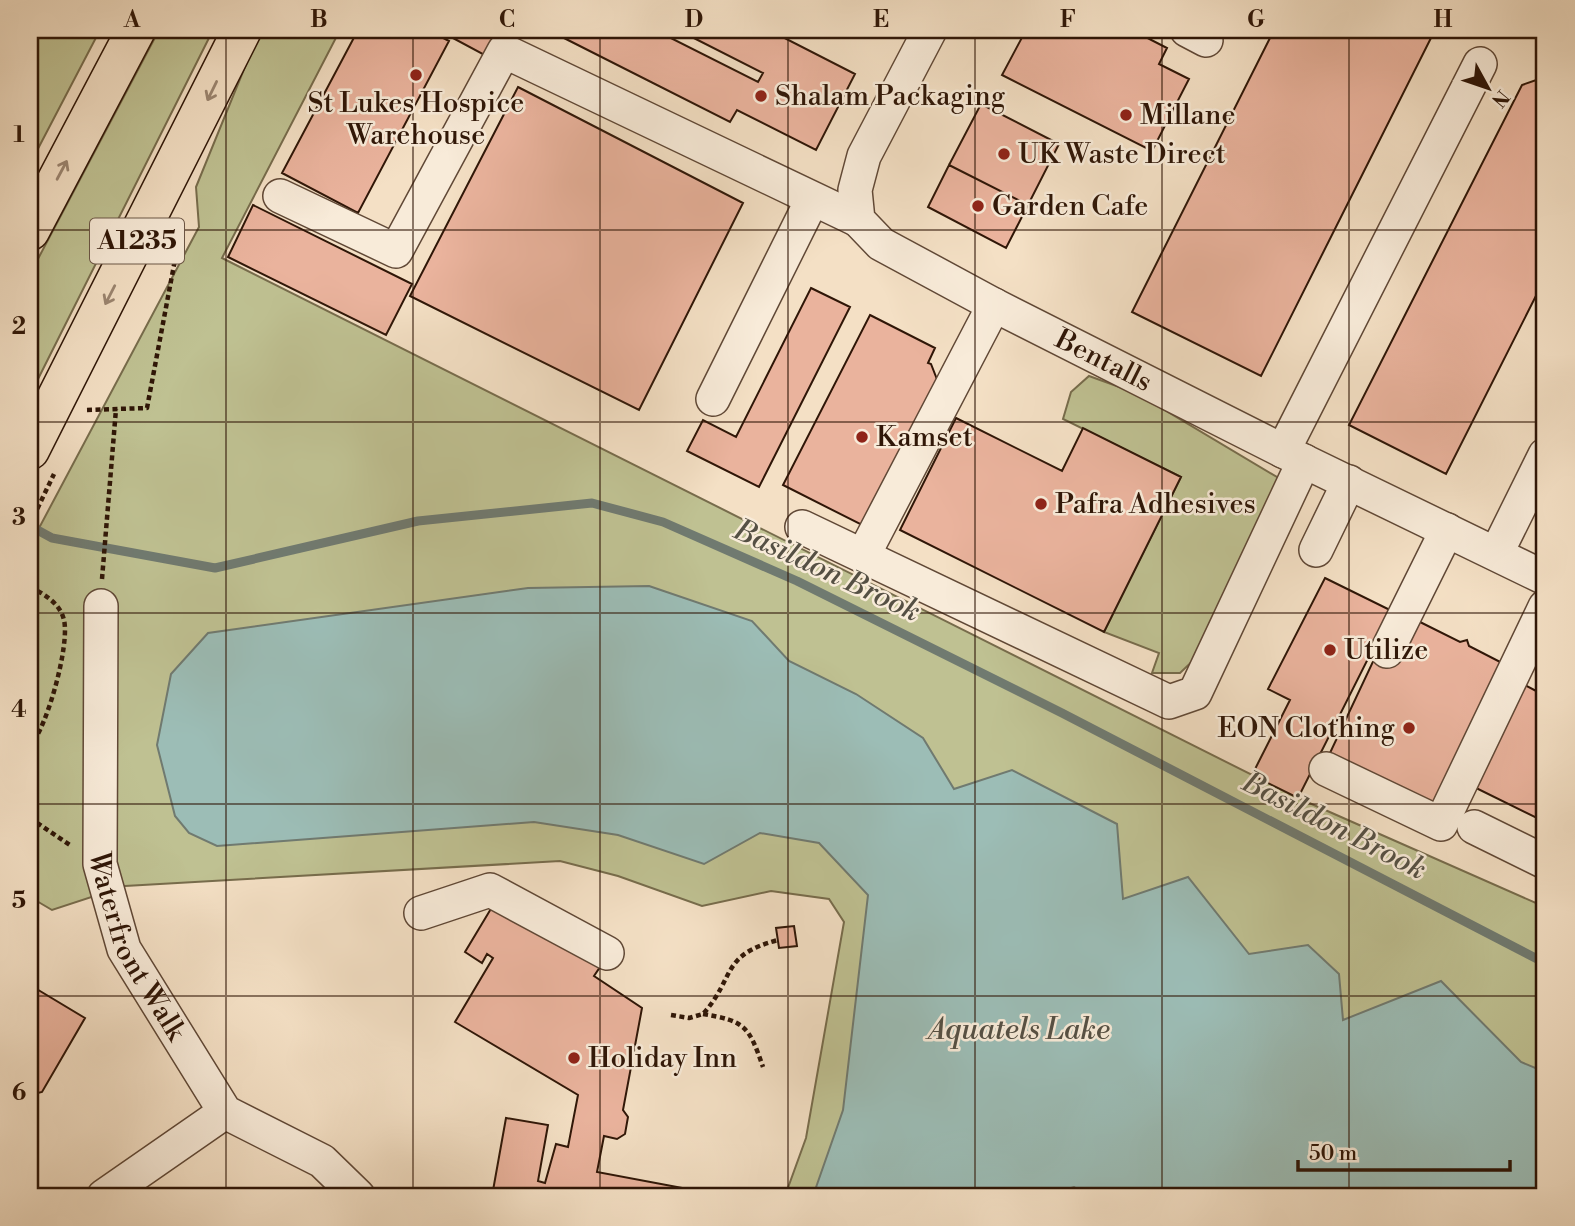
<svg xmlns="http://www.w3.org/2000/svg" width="1575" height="1226" viewBox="0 0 1575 1226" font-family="'Libre Bodoni',serif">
<rect width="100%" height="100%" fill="#f4e0c5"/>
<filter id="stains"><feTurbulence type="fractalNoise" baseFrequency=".00286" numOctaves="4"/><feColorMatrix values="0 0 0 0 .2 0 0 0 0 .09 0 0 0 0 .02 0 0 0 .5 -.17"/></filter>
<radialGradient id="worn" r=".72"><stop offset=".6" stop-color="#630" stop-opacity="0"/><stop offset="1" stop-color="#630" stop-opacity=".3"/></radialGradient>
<path fill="#bfc192" stroke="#776c4c" stroke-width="2" d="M30,30H100L30,164Z
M159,30H213L30,395V274Z
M260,30H340L222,258L1298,798L1545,907V1196H785L806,1138L844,922L829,899L771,891L702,906L618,876L560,861L125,886L52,910L30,897V545L199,227L196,187Z
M1089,376L1136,393L1282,480L1199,655L1180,673H1152L1159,653L1104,632L1181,477L1063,419L1071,392Z"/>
<path fill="#9cbdb6" stroke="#707a70" stroke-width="2" d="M649,586L752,621L789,661L856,694L923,738L954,789L1012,770L1117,824L1123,899L1188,877L1249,954L1308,945L1339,974L1343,1020L1441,981L1521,1062L1545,1072V1196H1089L1074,1187L1061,1191L1057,1196H813L843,1110L868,895L819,843L760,833L704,864L618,835L534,822L217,846L189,833L175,816L157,745L171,674L208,633L528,588Z"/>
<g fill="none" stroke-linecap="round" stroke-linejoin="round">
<path stroke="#707a70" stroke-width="9" d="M30,526L52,538L215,568L418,521L592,503L663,522L797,581L1062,713L1545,963"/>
</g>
<path fill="#eab39d" stroke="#2f1607" stroke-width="2" d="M358,30H428L449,41L358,213L282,173Z
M438,30H505L490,58Z
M564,30H655L758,82L763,73L678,30H769L855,74L816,150L737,110L730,122L560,36Z
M1026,30H1132L1167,48L1159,64L1189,79L1152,151L1002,75Z
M1274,30H1435L1261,376L1132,312Z
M1545,77V278L1446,474L1349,425L1522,85Z
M518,87L743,203L639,410L410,296Z
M981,104L1059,144L1028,205L949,165Z
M949,165L1028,205L1006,248L928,207Z
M253,205L412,284L386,335L228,257Z
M811,288L850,307L759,487L687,451L703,420L736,437Z
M870,315L935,348L928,363L931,364L938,382L870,529L783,485Z
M956,418L1062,471L1083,428L1181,477L1104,632L900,530Z
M1325,578L1392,611L1298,798L1252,775L1290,700L1268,689Z
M1416,620L1460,642L1467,640L1469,646L1508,666L1436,809L1329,755L1377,653Z
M1545,682V822L1474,787L1525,685L1540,693Z
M492,907L602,964L594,976L642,1008L623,1110L628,1117L625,1134L617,1139L604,1136L597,1172L725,1196H492L506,1118L548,1125L538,1181L545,1183L556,1144L568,1147L578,1095L455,1022L493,958L487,954L482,963L465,952Z
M794,926L797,946L779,948L776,928Z
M30,985L85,1018L42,1092L30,1095Z"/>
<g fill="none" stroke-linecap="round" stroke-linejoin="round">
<defs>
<g id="minor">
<path id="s1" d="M930,30L864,156L855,190L858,220L881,244L994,305L1283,451L1545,578"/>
<path d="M1187,30L1206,40"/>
<path d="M280,196L396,251L504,51L858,220"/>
<path d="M713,399L812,200"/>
<path d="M1283,451L1480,64"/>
<path d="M802,527L1169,702L1195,693L1304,461"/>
<path d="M1316,550L1349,482"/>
<path d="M1497,552L1545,455"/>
<path d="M863,556L994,305"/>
<path id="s2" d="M101,606L100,864L124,949L225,1112L322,1161L358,1196"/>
<path d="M1387,651L1447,530"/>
<path d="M1326,769L1441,824L1545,607"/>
<path d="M1474,827L1545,862"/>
<path d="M421,913L490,890L607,953"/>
<path d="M104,1196L225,1112"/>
</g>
<path id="major" d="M30,231L136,30
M30,450L242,30"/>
</defs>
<use href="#minor" stroke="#604836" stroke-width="36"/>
<use href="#major" stroke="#2f1607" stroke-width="41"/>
<path stroke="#2f1607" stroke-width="4.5" stroke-dasharray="5 3.5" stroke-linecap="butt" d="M87,410L147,408L181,228
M30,524L54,474
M102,579L116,409
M30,587C44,594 60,603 64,620C70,645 47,728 30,746
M30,818L70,845
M703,1014C746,1021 749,1027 763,1067
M671,1015L689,1018L703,1014C736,977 720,955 778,940"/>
<use href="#minor" stroke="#f8ebd9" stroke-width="33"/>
<use href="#major" stroke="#f4e0c5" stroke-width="38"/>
</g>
<defs><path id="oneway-shaft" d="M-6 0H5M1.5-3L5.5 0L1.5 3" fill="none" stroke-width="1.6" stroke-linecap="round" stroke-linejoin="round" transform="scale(1.75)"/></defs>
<g stroke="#9b8570">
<use href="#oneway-shaft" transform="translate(212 91) rotate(116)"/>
<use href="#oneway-shaft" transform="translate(62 170) rotate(-62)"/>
<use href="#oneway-shaft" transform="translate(110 295) rotate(117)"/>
</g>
<path fill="none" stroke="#2f1607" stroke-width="2" stroke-opacity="0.55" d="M226,30V1196M413,30V1196M600,30V1196M788,30V1196M975,30V1196M1162,30V1196M1349,30V1196M30,230H1545M30,422H1545M30,613H1545M30,804H1545M30,996H1545"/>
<g fill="#8f2418" stroke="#f8ebd9" stroke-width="2.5">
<circle cx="416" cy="75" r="7"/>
<circle cx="761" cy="96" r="7"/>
<circle cx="1126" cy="115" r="7"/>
<circle cx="1004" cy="154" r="7"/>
<circle cx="978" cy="206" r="7"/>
<circle cx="862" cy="437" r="7"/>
<circle cx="1041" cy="504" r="7"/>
<circle cx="1330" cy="650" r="7"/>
<circle cx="1409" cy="728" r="7"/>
<circle cx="574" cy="1058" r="7"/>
</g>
<g text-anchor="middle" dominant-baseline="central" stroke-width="5" stroke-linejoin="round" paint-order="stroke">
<rect fill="#f8ebd9" stroke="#6b5646" stroke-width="2" x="90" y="218.5" width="94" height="45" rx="5"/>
<g font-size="26" font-weight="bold" fill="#2f1607">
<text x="137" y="241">A1235</text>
</g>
<g font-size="28" fill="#2f1607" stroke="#f8ebd9" text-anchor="start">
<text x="775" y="96">Shalam Packaging</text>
<text x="416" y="103" text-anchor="middle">St Lukes Hospice<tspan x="416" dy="32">Warehouse</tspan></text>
<text x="1140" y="115">Millane</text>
<text x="1018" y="154">UK Waste Direct</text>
<text x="992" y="206">Garden Cafe</text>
<text x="876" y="437">Kamset</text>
<text x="1055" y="504">Pafra Adhesives</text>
<text x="1344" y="650">Utilize</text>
<text x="1395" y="728" text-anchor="end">EON Clothing</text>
<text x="588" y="1058">Holiday Inn</text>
</g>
<g font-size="28" fill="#2f1607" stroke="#f8ebd9">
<text stroke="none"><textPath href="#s1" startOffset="492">Bentalls</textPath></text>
<text stroke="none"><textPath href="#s2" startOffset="348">Waterfront Walk</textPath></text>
</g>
<g font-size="30" font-style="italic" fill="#555044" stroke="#f8ebd9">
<text transform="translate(827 571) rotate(25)">Basildon Brook</text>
<text transform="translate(1334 826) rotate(27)">Basildon Brook</text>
<text x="1019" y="1030">Aquatels Lake</text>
</g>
</g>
<rect width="1575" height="1226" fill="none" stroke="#f4e0c5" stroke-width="77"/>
<g transform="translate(1488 88) rotate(130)" stroke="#f8ebd9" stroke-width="5" paint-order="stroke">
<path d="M0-5L12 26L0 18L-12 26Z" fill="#2f1607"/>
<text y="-10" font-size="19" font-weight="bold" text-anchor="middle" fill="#2f1607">N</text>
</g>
<path d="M1298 1160v10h212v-10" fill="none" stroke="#2f1607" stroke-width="3.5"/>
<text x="1309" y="1160" font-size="21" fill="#2f1607" stroke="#f8ebd9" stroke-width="5" paint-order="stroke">50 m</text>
<rect x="38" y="38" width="1498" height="1150" fill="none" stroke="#2f1607" stroke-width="2.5"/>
<g font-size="23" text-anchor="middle" font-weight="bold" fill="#2f1607">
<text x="132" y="27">A</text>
<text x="319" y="27">B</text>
<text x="507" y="27">C</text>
<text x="694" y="27">D</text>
<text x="881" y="27">E</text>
<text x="1068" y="27">F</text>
<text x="1256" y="27">G</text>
<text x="1443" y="27">H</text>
<text x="19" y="142">1</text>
<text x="19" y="334">2</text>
<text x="19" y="525">3</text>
<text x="19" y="717">4</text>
<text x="19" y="908">5</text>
<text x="19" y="1100">6</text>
</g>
<rect width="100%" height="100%" filter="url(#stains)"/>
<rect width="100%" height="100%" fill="url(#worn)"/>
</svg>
